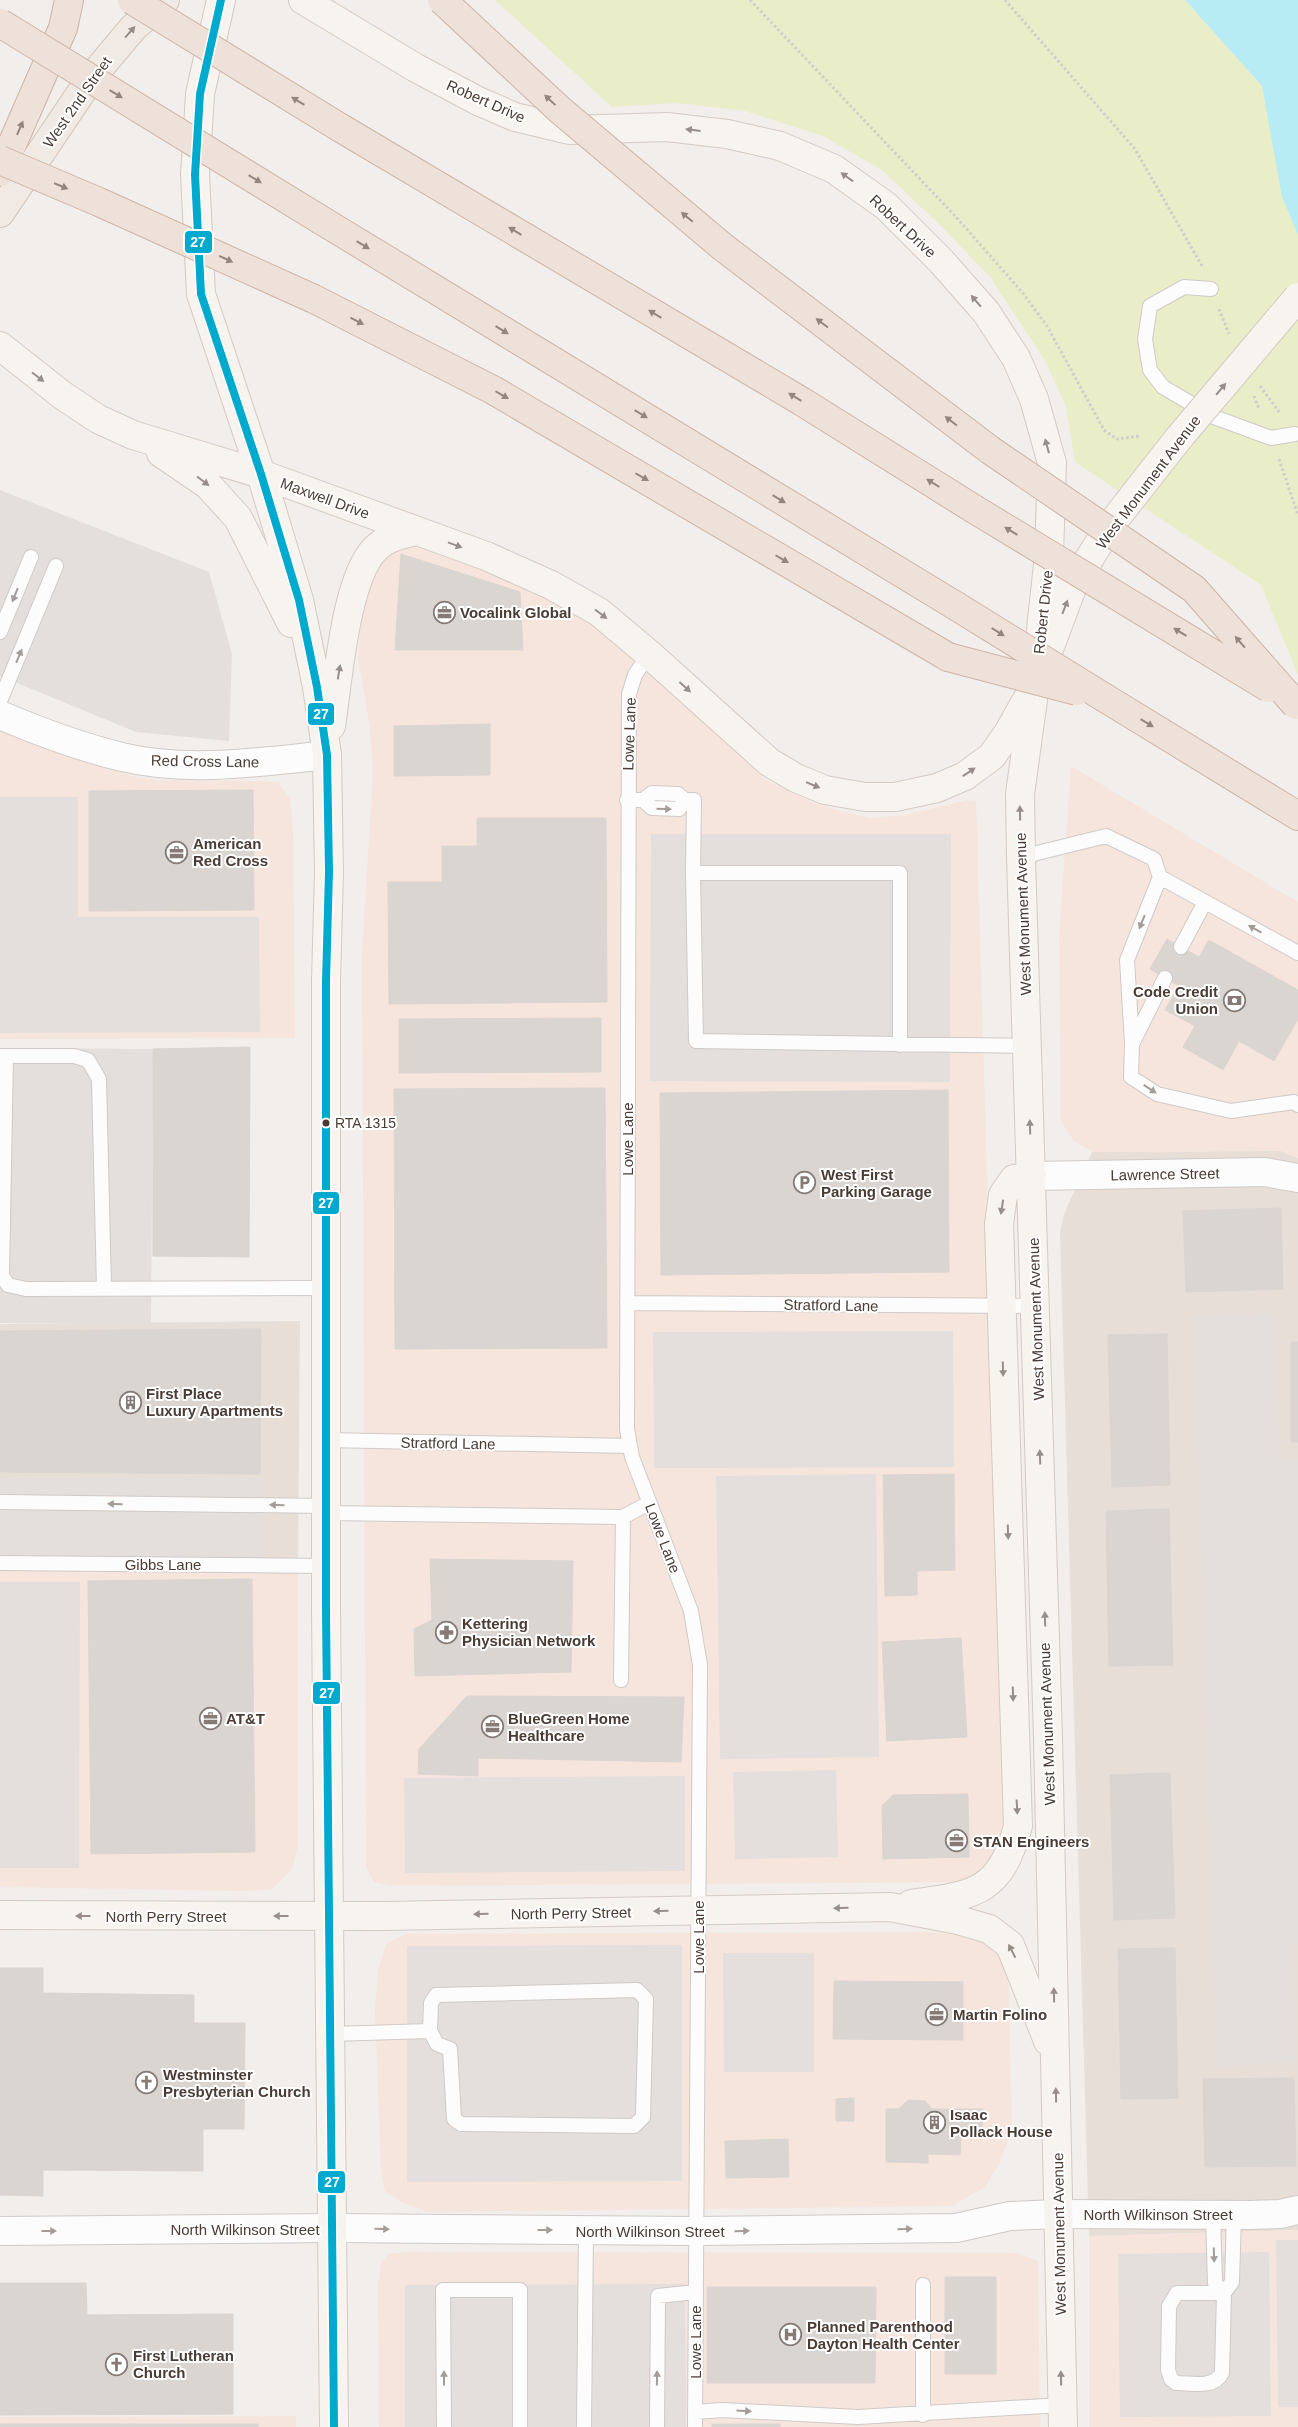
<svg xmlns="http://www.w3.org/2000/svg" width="1298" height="2427" viewBox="0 0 1298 2427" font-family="Helvetica,sans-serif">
<rect width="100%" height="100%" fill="#f2eeeb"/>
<path fill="#e7ded8" d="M1281,1151L1298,1158V2230L1089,2236L1060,1233L1064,1214L1092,1152Z
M300,1321L298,1572L0,1566V1324Z"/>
<path fill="#f6e5dd" d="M407,544L546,592L597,623L694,710L733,750L768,781L809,801L844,812L870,818L905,815L967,800L976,801L1006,1825L990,1869L960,1882L393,1886L374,1882L366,1867L362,954L373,773L370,729L358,657L364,592L382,553Z
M0,730L128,775L155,780L264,781L279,783L290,799L293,831L295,1038L0,1039Z
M1071,766L1298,902V1158L1281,1151L1092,1152L1073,1140L1061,1121L1059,935Z
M0,1566L298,1572V1845L292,1869L272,1889L246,1891L0,1887Z
M926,1932L974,1935L998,1948L1008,1972L1012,2130L1000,2162L985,2187L952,2206L428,2212L401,2202L385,2191L381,2168L375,2011L378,1970L386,1944L406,1934Z
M1298,2230V2427H1089V2236Z
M404,2252L1017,2253L1038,2261L1040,2427H379L378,2284L381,2265L388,2254Z
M296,2416V2427H0V2417Z"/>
<path fill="#e9eec9" d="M495,0H1185L1262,86L1298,231V675L1261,585L1075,462L1066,406L1044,359L990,277L943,228L882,170L823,136L745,111L677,103L612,107Z"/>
<path fill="#e4dfdc" d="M0,490L209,572L232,654L229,741L136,732L0,676Z
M0,797H78V917H259L260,1032L0,1033Z
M651,834H951L950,1082L650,1081Z
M0,1048L153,1049L151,1324L0,1323Z
M1275,1313L1280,1460H1298V1944L1293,1945L1297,2062L1217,2066L1194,1317Z
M953,1331L954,1467L654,1468L653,1332Z
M876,1474L879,1757L720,1759L716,1476Z
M0,1478H262V1566H0Z
M0,1582H80L79,1868H0Z
M836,1770L838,1857L735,1859L733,1772Z
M685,1776V1871L405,1873L404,1778Z
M682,1945V2181L407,2182V1946Z
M723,1953H814V2072H724Z
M1276,2240H1298V2407H1278Z
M1269,2252L1271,2416L1120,2417L1118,2254Z
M685,2284L686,2427H405V2285Z"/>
<path fill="#b7ecf4" d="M1185,0H1298V235L1282,197L1262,86Z"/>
<path fill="#dad5d1" stroke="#dbd4d0" d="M401,554L520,592L523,650H395Z
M490,724V775L394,776V726Z
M253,790L254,910L89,911V791Z
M477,818H606L607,1002L389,1004L388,882H442V846H477Z
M1167,939L1199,957L1209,940L1298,990V1019L1274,1061L1239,1041L1223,1070L1183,1047L1195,1026L1165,1010L1179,986L1150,969Z
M601,1018V1072L399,1073V1019Z
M250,1047L249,1257L153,1256V1049Z
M605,1088L607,1348L395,1349L394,1089Z
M948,1090L949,1272L661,1275L660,1093Z
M1281,1208L1283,1289L1186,1292L1183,1211Z
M261,1329L260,1474L0,1472V1331Z
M1167,1334L1170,1485L1112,1487L1108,1335Z
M1291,1342H1298V1442H1291Z
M954,1474L955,1570L917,1571V1595L885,1596L883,1475Z
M1169,1509L1173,1665L1109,1666L1106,1511Z
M430,1559L573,1561L571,1672L415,1676L414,1629L432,1620Z
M252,1579L255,1852L91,1854L88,1581Z
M961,1638L967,1737L887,1741L882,1642Z
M467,1696L684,1697L681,1762L478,1758V1776L418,1774L419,1749Z
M1170,1773L1175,1918L1114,1920L1110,1775Z
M968,1794L969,1857L883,1859L882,1806L893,1795Z
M1175,1948L1178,2098L1121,2099L1118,1949Z
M0,1968H43V1993L194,1995V2023H245L244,2129H203V2171L43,2170V2196L0,2195Z
M834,1981L963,1982V2040L833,2039Z
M1294,2078L1296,2166L1205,2167L1203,2079Z
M854,2098V2121H836V2099Z
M908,2100L925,2101L932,2109H983L982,2136H961L960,2155L928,2154V2163L886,2162V2109H899Z
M788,2139L789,2177L726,2178L725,2141Z
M945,2277H996V2374H945Z
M0,2283H86L87,2315L233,2314V2414L0,2415Z
M707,2287H876L875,2383H707Z
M0,2424H258V2427H0Z
M712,2424H780V2427H712Z"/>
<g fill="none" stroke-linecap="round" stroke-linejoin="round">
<defs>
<path id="service" d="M1211,289L1184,287L1150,306L1145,339L1150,370L1163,387L1214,417L1271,438L1295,434
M0,632L31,557
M649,654L635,675L629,694L627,1429L632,1457L691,1611L700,1665L695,2427
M0,701L56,566
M627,800H643L652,793L678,794L685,800H694L693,873L696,1041L1028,1046
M643,800L652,808L679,809L685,800
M1021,857L1106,836L1154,859L1160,877L1127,960L1132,1043L1131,1077L1157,1094L1231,1111L1294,1102L1298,1105
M693,873H900V1045
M1160,877L1298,953
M1181,947L1205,902
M1133,1042L1165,978
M0,1056H6L2,1276L8,1285L26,1289L326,1288
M6,1056H74L88,1060L99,1079L104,1288
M627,1303L1035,1306
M326,1440L630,1446
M0,1502L326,1506
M326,1513L623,1517L621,1680
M623,1517L649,1503
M0,1563L326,1566
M331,2034L430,2031L431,2003L436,1995L637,1990L646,1999L643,2117L634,2126L461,2124L454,2119L450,2049L437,2044L430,2031
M1213,2215L1215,2283L1224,2293
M1224,2293H1177L1169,2306L1168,2370L1171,2379L1176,2383C1191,2383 1214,2389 1222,2373L1224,2293L1232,2282L1234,2215
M695,2412L722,2410L858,2417L1062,2405
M923,2415V2285
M444,2427L443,2290H520V2427
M584,2427L586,2230
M657,2427L658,2296L695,2292"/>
<path id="minor" d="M0,715C40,732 80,747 122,757C188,773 260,762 327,755
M1032,1176L1265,1172L1298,1178
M1058,2214L1250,2215L1280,2214L1298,2210"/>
<path id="tertiary" d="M0,2231L333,2228L695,2231L956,2228L1010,2216L1058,2214"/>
<path id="secondary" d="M221,0L200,94L195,175L201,294L261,474L299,600L317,687L327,755L329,872L326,981V1609L334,2427
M0,346L62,395L98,419L133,435L261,474L486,556L551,585L599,612L649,654L769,762L796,778L825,790L865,797H895L937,788L965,776L992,756L1008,733L1035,685L1049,555L1052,463L1034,399L1016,358L986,312L941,261L886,206L834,169L780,146L727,134L667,127L569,130L515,117L478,101L416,68L303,0
M161,453L208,485L238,518L291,623
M1049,649L1073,585L1109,527L1178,439
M1033,700L1020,794L1021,857L1048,1738L1063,2427
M331,726C338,682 345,580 375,549C387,537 402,534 417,531
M911,1904C974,1895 1000,1894 1018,1826L999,1224L1003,1195L1014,1179L1032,1176
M0,1915L383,1916L890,1907L958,1920L989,1929L1010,1945L1048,2041"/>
<path id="primary" d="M0,213L91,78L133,28L165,0"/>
<path id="motorway" d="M339,127L801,401L974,509
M0,172L63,28L69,0
M321,220L956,606
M724,248L990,450
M314,299L493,390L948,657
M1105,698L1298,816"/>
</defs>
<use href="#service" stroke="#cfcac7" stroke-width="16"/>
<use href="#minor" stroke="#cfcac7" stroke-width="30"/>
<use href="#tertiary" stroke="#cfcac7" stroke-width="30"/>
<use href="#secondary" stroke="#d4cac2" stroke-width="30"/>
<use href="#primary" stroke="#d6c4b6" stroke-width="30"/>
<use href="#motorway" stroke="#cdb3a4" stroke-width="30"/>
<path stroke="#d2ccca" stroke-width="3" stroke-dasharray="2.5 2.5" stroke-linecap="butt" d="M750,0L956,217L1022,292L1047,326L1104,430L1117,439L1140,436
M1005,0L1135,149L1202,266
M1219,309L1229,334
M1260,386L1280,413
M1254,396L1259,409
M1279,459L1298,515"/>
<use href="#service" stroke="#fdfcfc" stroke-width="14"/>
<use href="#minor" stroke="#fdfcfc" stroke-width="28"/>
<use href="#tertiary" stroke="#fdfcfc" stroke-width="28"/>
<use href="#secondary" stroke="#f7f3ef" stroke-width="28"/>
<use href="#primary" stroke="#f1eae4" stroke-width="28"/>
<use href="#motorway" stroke="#ede1d9" stroke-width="28"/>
<defs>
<path id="secondary-bridge" d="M1178,439L1298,297"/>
<path id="motorway-bridge" d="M132,0L339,127
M442,0L560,110L724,248
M0,23L321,220
M0,160L99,202L314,299
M990,450L1194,589L1296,705
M974,509L1269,688
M956,606L1105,698
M948,657L1077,691"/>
</defs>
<use href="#secondary-bridge" stroke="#d4cac2" stroke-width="30" stroke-linecap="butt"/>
<use href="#motorway-bridge" stroke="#cdb3a4" stroke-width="30" stroke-linecap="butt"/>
<use href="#secondary-bridge" stroke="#f7f3ef" stroke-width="28"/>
<use href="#motorway-bridge" stroke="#ede1d9" stroke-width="28"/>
<defs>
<path id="bus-1" d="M221,0L200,94L195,175L201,294L261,474L299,600L317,687L327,755L329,872L326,981V1609L334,2427"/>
</defs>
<use href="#bus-1" stroke="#fff" stroke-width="11"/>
<use href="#bus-1" stroke="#00a9ce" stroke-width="8"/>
</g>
<defs><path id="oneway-solid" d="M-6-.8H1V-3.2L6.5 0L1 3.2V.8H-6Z" transform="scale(1.25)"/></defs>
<use fill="#958a84" href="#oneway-solid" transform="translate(130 32) rotate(-48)"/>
<g fill="#93867f">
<use href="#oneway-solid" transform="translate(116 94) rotate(31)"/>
<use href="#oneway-solid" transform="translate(550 100) rotate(-137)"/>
<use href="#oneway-solid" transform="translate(298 101) rotate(-149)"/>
<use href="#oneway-solid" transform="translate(20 128) rotate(-66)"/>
<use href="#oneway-solid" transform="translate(255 179) rotate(31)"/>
<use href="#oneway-solid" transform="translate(61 186) rotate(23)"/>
<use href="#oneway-solid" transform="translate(687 217) rotate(-140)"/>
<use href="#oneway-solid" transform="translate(515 231) rotate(-149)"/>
<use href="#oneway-solid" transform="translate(363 245) rotate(31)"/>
<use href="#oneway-solid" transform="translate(226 259) rotate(25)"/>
<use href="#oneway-solid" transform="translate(655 314) rotate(-149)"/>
<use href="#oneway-solid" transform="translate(357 321) rotate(27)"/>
<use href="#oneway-solid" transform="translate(822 323) rotate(-143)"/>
<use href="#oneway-solid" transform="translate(502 330) rotate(31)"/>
<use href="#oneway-solid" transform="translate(502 395) rotate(30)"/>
<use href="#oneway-solid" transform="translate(795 397) rotate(-149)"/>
<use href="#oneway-solid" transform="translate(641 414) rotate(31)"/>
<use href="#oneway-solid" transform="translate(951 421) rotate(-143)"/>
<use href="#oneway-solid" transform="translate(642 477) rotate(30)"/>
<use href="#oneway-solid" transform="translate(933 483) rotate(-148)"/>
<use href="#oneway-solid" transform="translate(779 499) rotate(31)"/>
<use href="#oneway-solid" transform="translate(1011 531) rotate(-149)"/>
<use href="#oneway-solid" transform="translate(782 559) rotate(30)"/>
<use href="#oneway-solid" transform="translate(998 632) rotate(32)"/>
<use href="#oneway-solid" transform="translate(1180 632) rotate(-149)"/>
<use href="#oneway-solid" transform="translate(1240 642) rotate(-131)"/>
<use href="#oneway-solid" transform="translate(1147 723) rotate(31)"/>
</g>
<g fill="#988e89">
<use href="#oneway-solid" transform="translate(693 130) rotate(-173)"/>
<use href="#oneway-solid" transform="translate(847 177) rotate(-144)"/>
<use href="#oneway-solid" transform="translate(976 301) rotate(-131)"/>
<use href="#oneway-solid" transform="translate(38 377) rotate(37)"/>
<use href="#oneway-solid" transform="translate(1221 389) rotate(-50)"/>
<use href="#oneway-solid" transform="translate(1047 446) rotate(-105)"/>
<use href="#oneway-solid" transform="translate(203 481) rotate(37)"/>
<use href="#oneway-solid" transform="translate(455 545) rotate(20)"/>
<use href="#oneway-solid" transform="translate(1065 607) rotate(-69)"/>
<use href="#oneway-solid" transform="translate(601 614) rotate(37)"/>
<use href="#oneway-solid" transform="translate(339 672) rotate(-81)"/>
<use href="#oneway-solid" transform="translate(685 687) rotate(42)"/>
<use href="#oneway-solid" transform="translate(969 772) rotate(-34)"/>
<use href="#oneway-solid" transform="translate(813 785) rotate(22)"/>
<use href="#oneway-solid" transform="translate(1020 813) rotate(-91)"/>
<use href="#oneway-solid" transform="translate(1030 1127) rotate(-92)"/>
<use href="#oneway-solid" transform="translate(1002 1207) rotate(99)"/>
<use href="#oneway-solid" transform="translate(1003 1369) rotate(88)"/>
<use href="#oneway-solid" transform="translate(1040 1457) rotate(-92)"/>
<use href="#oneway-solid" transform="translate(1008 1532) rotate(88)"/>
<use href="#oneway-solid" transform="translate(1045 1619) rotate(-92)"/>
<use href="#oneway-solid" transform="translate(1013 1694) rotate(88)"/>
<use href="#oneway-solid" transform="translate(1017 1807) rotate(87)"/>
<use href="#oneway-solid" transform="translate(841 1908) rotate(179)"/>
<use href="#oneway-solid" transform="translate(661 1911) rotate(179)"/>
<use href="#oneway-solid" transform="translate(481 1914) rotate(179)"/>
<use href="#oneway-solid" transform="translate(83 1916) rotate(-180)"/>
<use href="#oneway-solid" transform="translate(281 1916) rotate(-180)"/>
<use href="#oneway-solid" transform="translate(1012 1951) rotate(-117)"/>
<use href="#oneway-solid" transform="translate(1054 1995) rotate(-91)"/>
<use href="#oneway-solid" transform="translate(1056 2095) rotate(-91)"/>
<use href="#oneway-solid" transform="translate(1061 2378) rotate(-91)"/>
</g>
<g fill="#a49c98">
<use href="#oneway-solid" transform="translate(15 595) rotate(112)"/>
<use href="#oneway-solid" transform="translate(19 656) rotate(-68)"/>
<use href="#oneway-solid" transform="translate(664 809) rotate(2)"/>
<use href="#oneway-solid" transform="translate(1142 922) rotate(112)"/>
<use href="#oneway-solid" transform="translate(1255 929) rotate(-151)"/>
<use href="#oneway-solid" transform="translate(1150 1089) rotate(33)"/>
<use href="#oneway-solid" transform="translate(115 1504) rotate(-179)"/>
<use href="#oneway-solid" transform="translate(277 1505) rotate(-179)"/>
<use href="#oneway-solid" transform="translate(382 2229) rotate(1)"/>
<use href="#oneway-solid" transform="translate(905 2229) rotate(-1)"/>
<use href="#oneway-solid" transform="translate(545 2230)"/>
<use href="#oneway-solid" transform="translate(49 2231)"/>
<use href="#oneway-solid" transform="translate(742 2231) rotate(-1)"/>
<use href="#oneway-solid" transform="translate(1214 2255) rotate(88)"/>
<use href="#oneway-solid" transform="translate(444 2378) rotate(-90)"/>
<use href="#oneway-solid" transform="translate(657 2378) rotate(-89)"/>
<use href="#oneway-solid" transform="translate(744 2411) rotate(3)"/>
</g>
<defs>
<symbol id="office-ring" viewBox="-11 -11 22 22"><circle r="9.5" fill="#fff" stroke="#857a75" stroke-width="1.5"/><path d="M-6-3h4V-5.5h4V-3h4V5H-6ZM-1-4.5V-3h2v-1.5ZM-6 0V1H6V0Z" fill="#857a75"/></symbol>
<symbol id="bank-ring" viewBox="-11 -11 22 22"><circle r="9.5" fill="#fff" stroke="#857a75" stroke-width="1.5"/><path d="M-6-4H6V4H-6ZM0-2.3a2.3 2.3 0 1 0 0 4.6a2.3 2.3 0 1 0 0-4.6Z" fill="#857a75"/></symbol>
<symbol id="parking-ring" viewBox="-11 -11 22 22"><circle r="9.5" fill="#fff" stroke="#857a75" stroke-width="1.5"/><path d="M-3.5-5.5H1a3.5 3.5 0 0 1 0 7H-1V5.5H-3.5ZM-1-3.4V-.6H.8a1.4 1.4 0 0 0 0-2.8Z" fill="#857a75"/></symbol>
<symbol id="building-ring" viewBox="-11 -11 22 22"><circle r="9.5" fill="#fff" stroke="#857a75" stroke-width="1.5"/><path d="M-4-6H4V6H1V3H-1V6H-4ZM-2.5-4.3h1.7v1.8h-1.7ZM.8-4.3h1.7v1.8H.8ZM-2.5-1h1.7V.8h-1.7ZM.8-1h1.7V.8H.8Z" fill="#857a75"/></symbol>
<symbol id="pharmacy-ring" viewBox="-11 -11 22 22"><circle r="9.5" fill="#fff" stroke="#857a75" stroke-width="1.5"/><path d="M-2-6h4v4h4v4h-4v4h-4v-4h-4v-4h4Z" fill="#857a75"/></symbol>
<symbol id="church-ring" viewBox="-11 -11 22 22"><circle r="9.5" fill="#fff" stroke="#857a75" stroke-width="1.5"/><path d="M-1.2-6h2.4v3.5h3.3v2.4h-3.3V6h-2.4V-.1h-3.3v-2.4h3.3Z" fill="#857a75"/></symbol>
<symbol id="hospital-ring" viewBox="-11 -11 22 22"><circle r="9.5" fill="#fff" stroke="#857a75" stroke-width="1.5"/><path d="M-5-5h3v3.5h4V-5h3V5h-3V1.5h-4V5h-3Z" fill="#857a75"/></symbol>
</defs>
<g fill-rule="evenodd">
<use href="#office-ring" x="432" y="600" width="25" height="25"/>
<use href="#office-ring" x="164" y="840" width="25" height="25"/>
<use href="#bank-ring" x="1222" y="988" width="25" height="25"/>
<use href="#parking-ring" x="792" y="1170" width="25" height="25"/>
<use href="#building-ring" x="118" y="1390" width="25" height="25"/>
<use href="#pharmacy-ring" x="434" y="1620" width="25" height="25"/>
<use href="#office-ring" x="198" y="1706" width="25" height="25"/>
<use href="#office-ring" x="480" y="1714" width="25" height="25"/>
<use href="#office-ring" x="944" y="1828" width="25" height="25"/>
<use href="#office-ring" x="924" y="2002" width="25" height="25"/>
<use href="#church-ring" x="134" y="2070" width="25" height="25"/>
<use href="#building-ring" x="922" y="2110" width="25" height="25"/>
<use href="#hospital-ring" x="778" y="2322" width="25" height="25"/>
<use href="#church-ring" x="104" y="2352" width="25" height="25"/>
</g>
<circle fill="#4a3c35" stroke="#fff" stroke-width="2" cx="326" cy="1123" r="4.5"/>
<g text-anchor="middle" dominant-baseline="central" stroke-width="4" stroke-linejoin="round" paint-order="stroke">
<g font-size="14" fill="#4a3c35" stroke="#fff" text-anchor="start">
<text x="335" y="1123">RTA 1315</text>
</g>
<g font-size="15" fill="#4a3c35" stroke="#fff">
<text transform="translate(486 101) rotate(24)">Robert Drive</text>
<text transform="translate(77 102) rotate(-55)">West 2nd Street</text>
<text transform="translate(903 226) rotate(43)">Robert Drive</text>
<text transform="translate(1148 482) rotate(-53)">West Monument Avenue</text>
<text transform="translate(325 498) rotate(20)">Maxwell Drive</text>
<text transform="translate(1043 612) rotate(-84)">Robert Drive</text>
<text transform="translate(629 734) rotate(-88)">Lowe Lane</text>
<text transform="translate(205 761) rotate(1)">Red Cross Lane</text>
<text transform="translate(1023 914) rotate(-92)">West Monument Avenue</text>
<text transform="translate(627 1139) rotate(-90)">Lowe Lane</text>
<text transform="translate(1165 1174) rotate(-1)">Lawrence Street</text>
<text transform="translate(831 1305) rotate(1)">Stratford Lane</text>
<text transform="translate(1036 1319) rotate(-92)">West Monument Avenue</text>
<text transform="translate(448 1443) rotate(1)">Stratford Lane</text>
<text transform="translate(663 1538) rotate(69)">Lowe Lane</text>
<text x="163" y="1564">Gibbs Lane</text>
<text transform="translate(1047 1724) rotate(-92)">West Monument Avenue</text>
<text transform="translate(571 1913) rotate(-1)">North Perry Street</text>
<text x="166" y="1916">North Perry Street</text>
<text transform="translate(698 1937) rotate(-90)">Lowe Lane</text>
<text x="1158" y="2214">North Wilkinson Street</text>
<text x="245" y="2229">North Wilkinson Street</text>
<text x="650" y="2231">North Wilkinson Street</text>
<text transform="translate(1059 2234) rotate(-91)">West Monument Avenue</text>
<text transform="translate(695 2342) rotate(-90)">Lowe Lane</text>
</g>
<g font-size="15" font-weight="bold" fill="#4a3c35" stroke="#fff" text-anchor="start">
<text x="460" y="612">Vocalink Global</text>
<text x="193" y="843">American<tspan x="193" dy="17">Red Cross</tspan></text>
<text x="1218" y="991" text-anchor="end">Code Credit<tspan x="1218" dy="17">Union</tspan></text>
<text x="821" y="1174">West First<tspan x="821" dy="17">Parking Garage</tspan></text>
<text x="146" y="1393">First Place<tspan x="146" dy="17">Luxury Apartments</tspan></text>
<text x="462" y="1623">Kettering<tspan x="462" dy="17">Physician Network</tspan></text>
<text x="226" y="1718">AT&amp;T</text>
<text x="508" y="1718">BlueGreen Home<tspan x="508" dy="17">Healthcare</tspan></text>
<text x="973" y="1841">STAN Engineers</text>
<text x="953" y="2014">Martin Folino</text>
<text x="163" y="2074">Westminster<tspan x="163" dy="17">Presbyterian Church</tspan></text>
<text x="950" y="2114">Isaac<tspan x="950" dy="17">Pollack House</tspan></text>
<text x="807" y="2326">Planned Parenthood<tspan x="807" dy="17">Dayton Health Center</tspan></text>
<text x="133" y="2355">First Lutheran<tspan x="133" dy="17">Church</tspan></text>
</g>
</g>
<g stroke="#fff" stroke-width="2">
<rect x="184" y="230" width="29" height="24" rx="5" fill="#00a9ce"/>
<rect x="307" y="702" width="28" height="24" rx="5" fill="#00a9ce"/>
<rect x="312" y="1191" width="28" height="24" rx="5" fill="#00a9ce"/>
<rect x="312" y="1681" width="29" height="24" rx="5" fill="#00a9ce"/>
<rect x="317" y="2170" width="29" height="24" rx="5" fill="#00a9ce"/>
</g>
<g font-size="14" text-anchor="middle" font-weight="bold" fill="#fff">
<text x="198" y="247">27</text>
<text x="321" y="719">27</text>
<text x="326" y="1208">27</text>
<text x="327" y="1698">27</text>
<text x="332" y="2187">27</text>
</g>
</svg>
